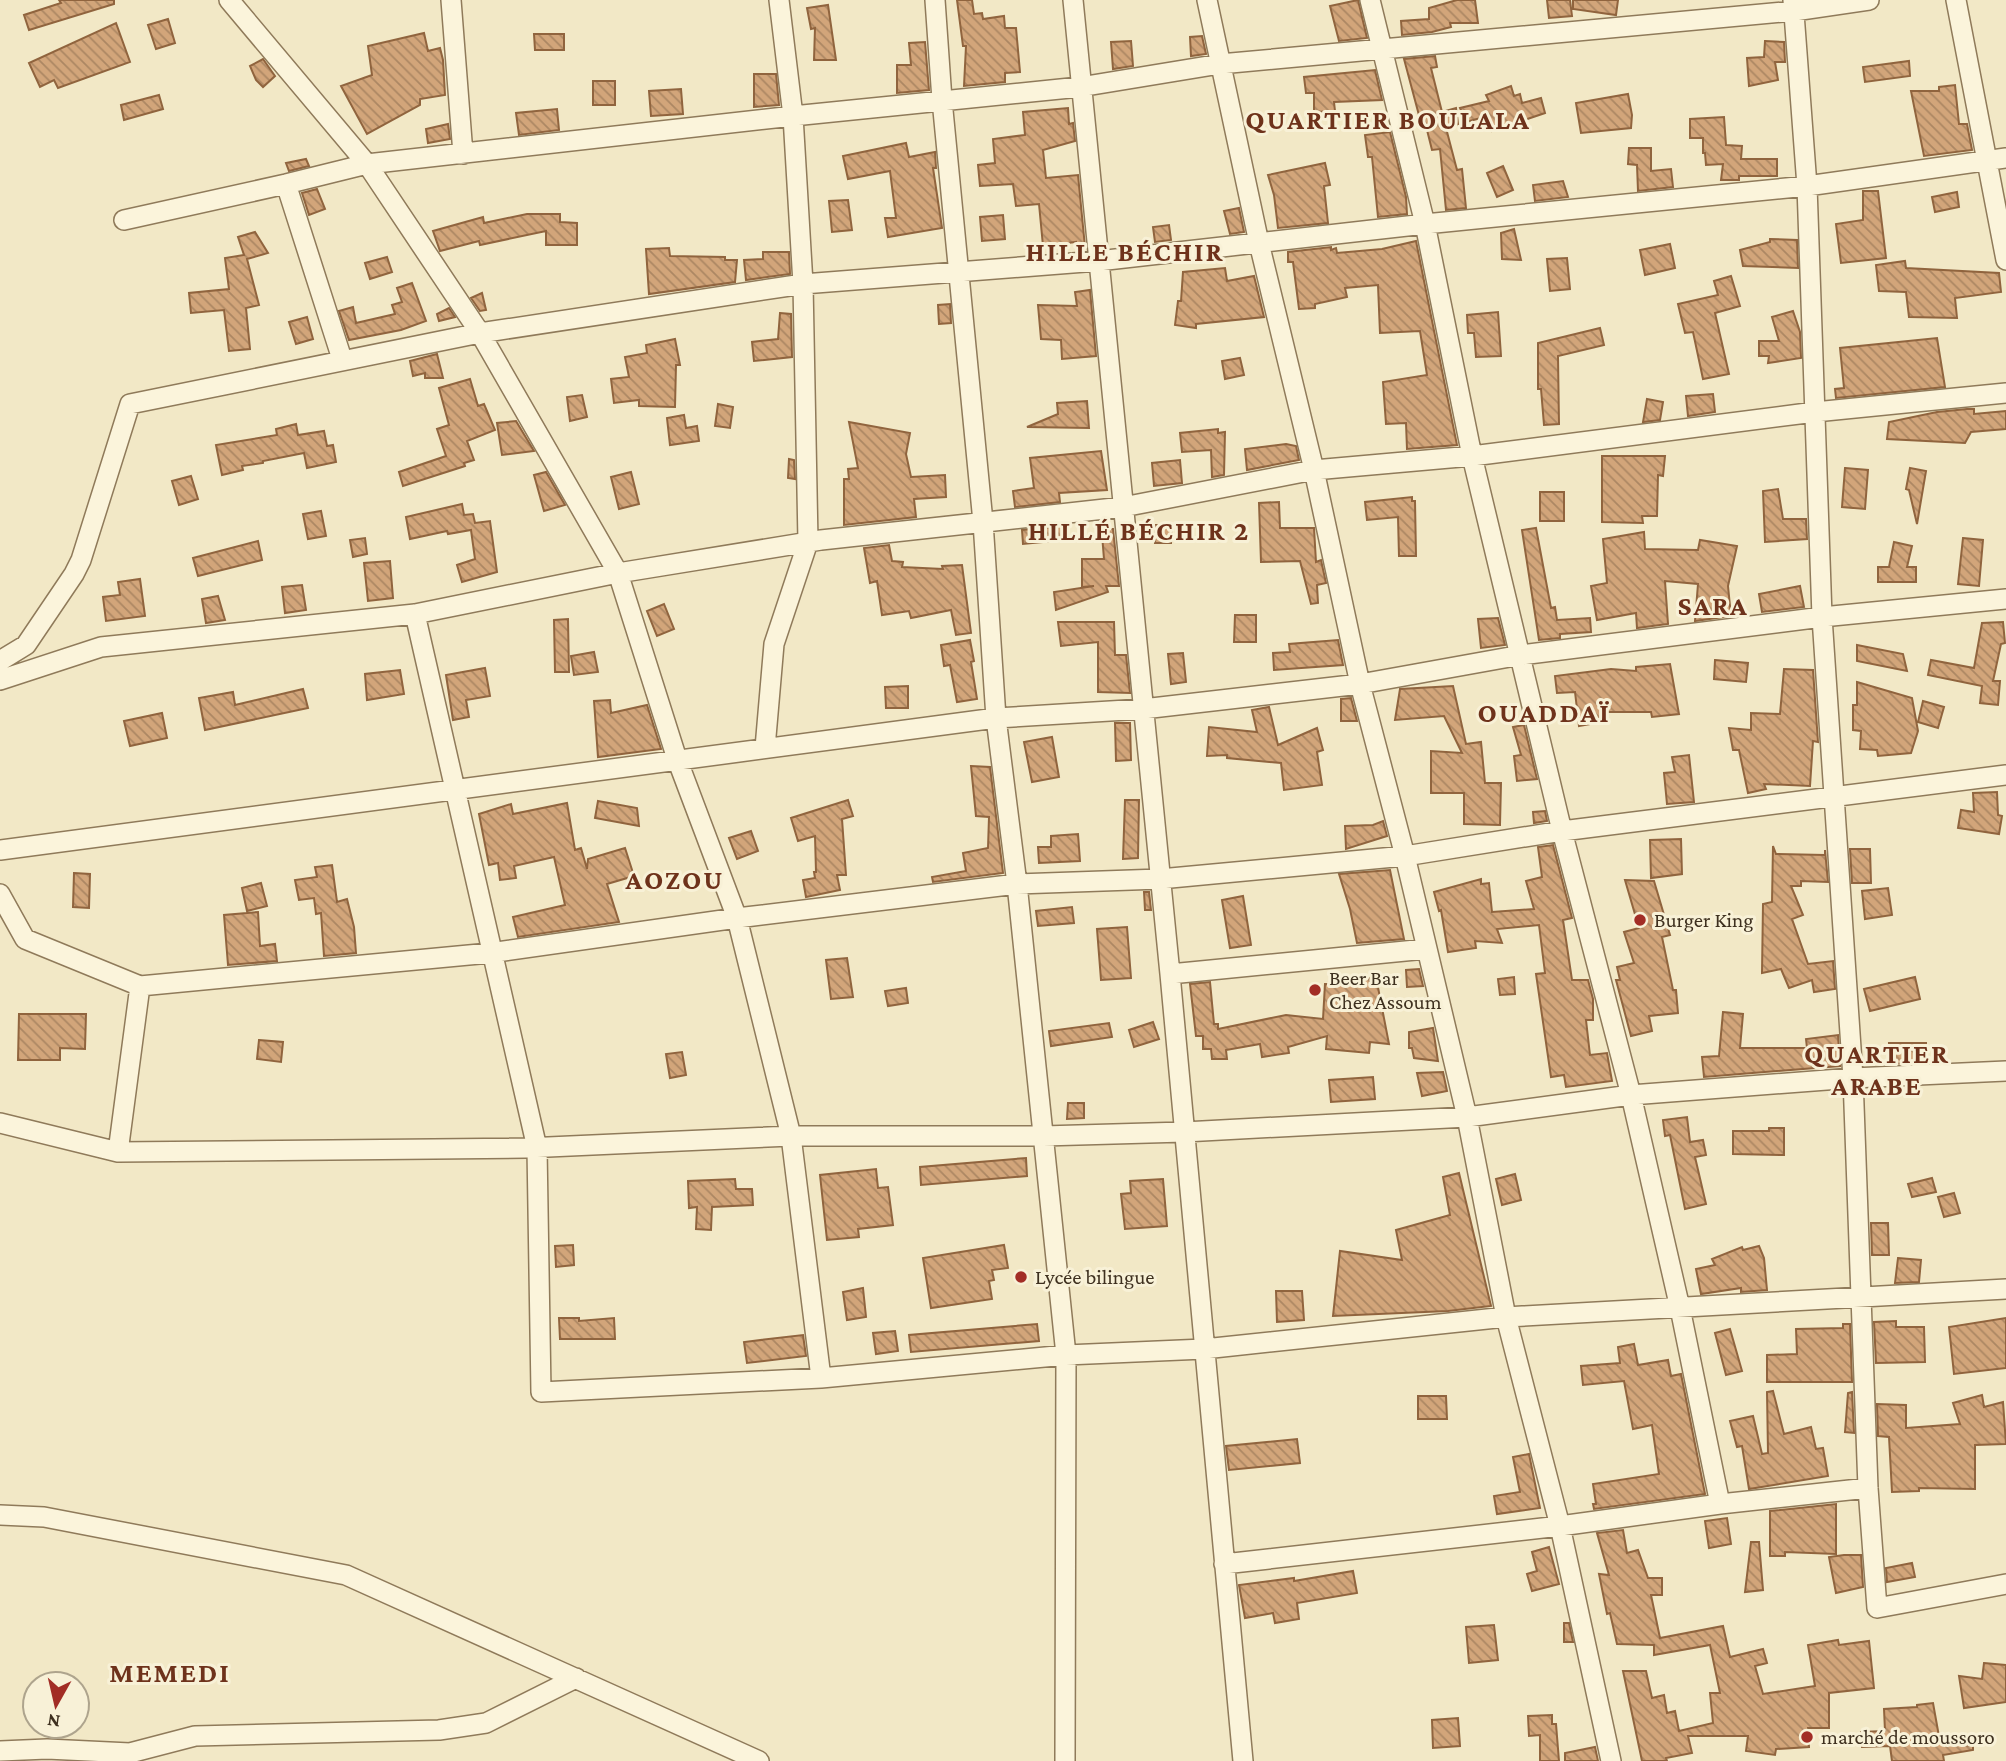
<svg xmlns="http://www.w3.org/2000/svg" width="2006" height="1761" viewBox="0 0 2006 1761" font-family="'Crimson Pro',serif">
<defs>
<pattern id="building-back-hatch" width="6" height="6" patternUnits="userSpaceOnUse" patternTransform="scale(1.75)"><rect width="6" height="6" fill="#d2a57a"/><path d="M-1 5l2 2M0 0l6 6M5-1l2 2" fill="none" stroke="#ac8763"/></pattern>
</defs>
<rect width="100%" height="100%" fill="#f2e8c6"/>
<path fill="url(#building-back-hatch)" stroke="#90643e" stroke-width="2" d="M59,0H114V4L29,30L24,15L61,3Z
M957,0H972L974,14L982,13L983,19L1004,16L1005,28H1016L1020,72L1005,73V82L964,86L966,46H963Z
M1358,0L1367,38L1339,41L1330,6Z
M1457,0H1475L1478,23H1450L1451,27L1432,32L1402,35L1401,21L1429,19V8Z
M1547,0H1570L1572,16L1549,18Z
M1573,0H1618L1616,15L1573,9Z
M828,5L836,60H814L815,28L811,29L807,8Z
M168,19L175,43L156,49L148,25Z
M116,23L130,62L58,88L54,80L40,87L29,63Z
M424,33L428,51L440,48L443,60L445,95L420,99V105L367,134L341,86L372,75L368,46Z
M534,34H564V50H535Z
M1202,36L1206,54L1191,56L1190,37Z
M1131,41L1133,66L1113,69L1111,42Z
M1765,41L1784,42L1785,62H1775L1778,80L1749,86L1747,58L1764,57Z
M925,42L929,90L897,93V65H911L909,43Z
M1435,56L1437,67L1431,68L1442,112L1456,108L1458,124L1446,128L1457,170L1462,169L1466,208L1446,210L1440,149L1432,150L1424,118L1420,119L1404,59Z
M263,59L275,76L263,87L256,80L250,66Z
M1909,61L1910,76L1865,82L1863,67Z
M1375,70L1382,100L1334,102L1335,111L1314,112V93H1306L1304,77Z
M754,74H776L779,105L754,107Z
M593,81H615V105H593Z
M1955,85L1959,124H1967L1972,150L1924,156L1911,91H1939V87Z
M1511,86L1514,96L1520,94L1522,103L1541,98L1545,113L1492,131L1488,116L1466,122L1460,108L1489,101L1486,95Z
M681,89L683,114L651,116L649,91Z
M1628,94L1632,115L1631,128L1581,133L1576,103Z
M159,95L163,109L124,120L121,105Z
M1068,108L1069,124L1073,123L1075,141L1043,150L1046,178L1078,175L1085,247L1076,248V242L1043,246L1039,204L1016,206L1013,184L980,186L978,165L995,163L993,139L1025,135L1023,112Z
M557,109L559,130L519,135L516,113Z
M1724,117L1726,145L1742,146L1741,159H1777V176H1739V180H1721L1723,164L1706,165L1705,153H1703V138H1690V119Z
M448,124L450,139L428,143L426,129Z
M1390,132L1406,197L1407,214L1378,217L1372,157H1368L1365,135Z
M906,143L909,157L935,152L936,168H933L942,228L888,237L885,218H896L890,171L848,179L843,156Z
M1629,148H1651V171L1671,169L1673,187L1638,191L1637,165L1628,164Z
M306,159L309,166L289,171L286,163Z
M1325,163L1330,185L1324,186L1328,223L1278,228L1274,195L1268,175Z
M1503,166L1513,190L1497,197L1487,173Z
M1563,181L1568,197L1535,201L1533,185Z
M317,189L325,209L309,215L302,193Z
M1863,191H1878L1886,258L1841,263L1836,224L1863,220Z
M1957,192L1959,207L1935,212L1932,197Z
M848,200L852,230L832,232L829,201Z
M1239,208L1244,232L1230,234L1224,211Z
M527,214H560V222L577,223V245H546V231L480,245L479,241L440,251L433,231L483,217L484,223Z
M1003,215L1005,239L982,241L980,217Z
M1169,225L1171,240L1155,242L1153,227Z
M1514,229L1521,260L1502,259L1501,233Z
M255,232L268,253L247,259L259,305L246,308L250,349L229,351L224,310L191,313L189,293L229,289L225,258L244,255L238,237Z
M1770,239L1797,240L1798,268L1743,266L1740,250L1770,242Z
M1416,241L1457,445L1407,449L1406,423L1386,424L1383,382L1427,375L1420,331L1380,333L1378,285L1345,288L1347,297L1315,304V308L1299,309L1293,262H1288V252L1331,247V250L1336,248L1337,253L1382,249Z
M1670,244L1675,268L1645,275L1640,250Z
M669,248L670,256L725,257V260H737L735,282L649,294L646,249Z
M763,252H789L790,274L746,280L744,260L763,259Z
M387,257L392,272L370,279L365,263Z
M1567,258L1570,289L1550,291L1547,259Z
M1905,261L1906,268L1999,273L2001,292L1955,298L1957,318L1909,317L1906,292L1879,291L1876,265Z
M1225,268L1227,281L1254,276L1264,317L1196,324V328L1175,325L1178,301H1181L1183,272Z
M1731,276L1740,306L1715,313L1729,374L1703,379L1693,332L1685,333L1678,304L1718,295L1714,281Z
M412,283L426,321L401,330L349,340L339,311L353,307L356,323L395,314L392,305L402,302L397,288Z
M1090,290L1096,356L1062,359L1061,340L1041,339L1038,305L1077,306L1075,292Z
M482,293L486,310L480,311L471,298Z
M950,304L951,323L939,324L938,305Z
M449,308L455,317L439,321L437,314Z
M1793,311L1800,332L1801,358L1768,363L1769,356H1759V341H1779L1772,317Z
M1498,312L1501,356L1476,357L1474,333H1468L1467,315Z
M780,313L791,314L792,357L754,361L752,342L778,339Z
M307,317L313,339L296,344L289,322Z
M1600,328L1604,345L1558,356L1559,424L1544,425L1541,389H1538V343Z
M1937,338L1945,387L1836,398L1835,389L1844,388L1840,348Z
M675,339L680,365H676L675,407L639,406V400L614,403L611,379L629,377L625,357L647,353L646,345Z
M437,354L443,378H425V373L413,376L410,361Z
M1240,358L1244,375L1225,379L1222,361Z
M470,379L478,406L484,404L495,430L467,441L474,460L464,463L465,466L403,486L399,472L446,456L437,429L449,425L439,388Z
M1713,394L1715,412L1688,416L1686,396Z
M582,395L587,417L570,421L567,397Z
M1647,399L1663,402L1660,420L1643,422Z
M1087,401L1089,428L1027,427L1058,414L1057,403Z
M718,404L733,407L730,428L715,426Z
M1967,409H1974V414L2006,411V429L1971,432L1965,443L1887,439L1889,422L1937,412Z
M684,415L686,428L697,426L699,441L670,445L667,418Z
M516,421L534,451L502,455L497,423Z
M849,422L910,433L906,454L911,477L945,475L946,497L914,499L916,517L844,525V479H849L848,469L858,468Z
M296,424L298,435L324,431L327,446L333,445L336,462L307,468L304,453L263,461V463L242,466L243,470L222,475L216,445L277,435L276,429Z
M1218,429V433L1225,432L1224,475L1212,477L1211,450L1182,452L1180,433Z
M1286,444L1296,446L1299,460L1247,470L1245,449Z
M1101,451L1107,490L1059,493L1060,502L1015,507L1013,491L1034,488L1030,458Z
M1602,456H1665L1663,476L1658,475L1657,516H1642L1643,523L1602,522Z
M789,459L794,460L795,479L788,478Z
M1180,460L1182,483L1154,486L1152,463Z
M1845,468L1868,470L1865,509L1842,507Z
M1910,468L1926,471L1917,524L1909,490L1906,489Z
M546,472L565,505L544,511L534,475Z
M631,472L639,504L619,509L611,477Z
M191,476L198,499L179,505L172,481Z
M1778,489L1783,519H1806L1807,539L1765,542L1763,491Z
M1540,492H1564V521H1540Z
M1412,497V501H1415L1416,556H1399L1398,517L1367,520L1365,502Z
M1279,502L1280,528H1314L1316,562L1321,560L1326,583L1317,585L1318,603L1311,604L1300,561L1261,562L1259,503Z
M462,504L464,515L473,514L475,523L490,521L497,572L462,582L457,565L475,559L471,530L448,534L447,531L410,539L406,517Z
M321,511L326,536L308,539L303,514Z
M1107,521L1110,529H1113L1119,586H1106L1108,592L1056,610L1054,592L1094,586L1082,587V559H1104L1101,522Z
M1156,525H1172L1171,543H1155Z
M1062,526L1063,540L1023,544L1022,530Z
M1536,528L1551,608L1555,607L1557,620L1590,618L1591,632L1560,634V638L1539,640L1522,530Z
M1644,532L1645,549L1698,550L1700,540L1737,546L1728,586L1731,616L1695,621L1698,584L1665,581L1668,624L1637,628L1636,613L1597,620L1591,586L1607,583L1603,539Z
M365,538L367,554L353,557L350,540Z
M1963,538L1983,540L1979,586L1958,584Z
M258,541L262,560L198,576L193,558Z
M1894,542L1912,546L1907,567H1916V582H1878V567H1889Z
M889,545L892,561L903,562L902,567L943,569L942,566L962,565L971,633L956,635L951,610L911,618L909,611L882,615L877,581L870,583L864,548Z
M390,561L393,598L368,601L364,563Z
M140,579L145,616L106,621L103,597L120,595L118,582Z
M302,585L306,610L285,613L282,587Z
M1800,586L1804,607L1762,612L1759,594Z
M218,596L225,620L206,623L202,599Z
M664,604L674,629L657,636L647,611Z
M1235,615H1256V642H1234Z
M1498,618L1505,645L1481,648L1478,619Z
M568,619L569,672H555L554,620Z
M1058,622H1114L1115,655H1126L1130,693L1098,692V642L1061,646Z
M2003,622L2005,643L2001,644L1993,681H2000L1998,705L1980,703L1982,686L1928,675L1931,660L1974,668L1982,623Z
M970,640L974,661L971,662L977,699L957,702L950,665L944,666L941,645Z
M1338,640L1343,665L1274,670L1273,653L1290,652L1289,644Z
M1857,645L1903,654L1907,671L1857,661Z
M594,652L598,672L574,675L571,656Z
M1183,653L1186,682L1171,684L1168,654Z
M1715,660L1748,663L1746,682L1714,679Z
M1670,664L1679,714L1652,717L1651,712H1605L1607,721L1579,726L1575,692L1557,693L1555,676L1611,669L1636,671V667Z
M485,668L490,696L466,700L469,717L453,720L446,675Z
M1784,669L1813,670L1818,742L1813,741L1810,786L1764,784L1766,789L1748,793L1739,750H1733L1729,728L1751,730V713L1780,714Z
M400,670L404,694L367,700L365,674Z
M1857,682L1912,698L1918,731L1911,753L1878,756L1877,750L1860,749L1861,731L1853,730V705H1857Z
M908,686V708H886L885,687Z
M1453,686L1466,744L1481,742L1485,783H1501L1500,825L1464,824V793H1431V751L1462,753L1444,716L1395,720L1400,689Z
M303,689L308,708L205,730L199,698L233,692L235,705Z
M1351,698L1357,721H1341V699Z
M610,700L611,713L647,705L661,749L598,757L594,701Z
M1923,701L1944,707L1938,728L1918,722Z
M1269,707L1278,745L1317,728L1323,750L1317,752L1322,785L1284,790L1281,763L1227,758V755L1207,756L1209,727L1257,732L1252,710Z
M162,713L167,738L130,746L124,721Z
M1115,723H1130L1131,760L1116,761Z
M1524,725L1537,779L1517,781L1514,756L1521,755L1513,727Z
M1052,737L1059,777L1032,782L1024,742Z
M1689,755L1694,802L1667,804L1664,773L1675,772L1672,757Z
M971,766L990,767L1003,873L933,882L932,877L966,871L963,853L988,848L989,817L976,816Z
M1997,792L1998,815L2002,816L1999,834L1958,828L1961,810L1974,812L1973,793Z
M848,800L853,816L842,819L846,875H837L840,890L806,897L803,880L815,878L814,872H816L815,836L798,841L791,818Z
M1125,800H1139L1138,858L1123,859Z
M598,801L637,808L639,826L595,818Z
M567,803L575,850L581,848L587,869L588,859L625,848L634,876L607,884L619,922L518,937L513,917L565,905L554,857L514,866L516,878L500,880L498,863L489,865L479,814L511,804L513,814Z
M1545,811L1547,821L1534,823L1533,812Z
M1383,821L1387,836L1346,849L1345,826L1373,825Z
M751,831L758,851L737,859L729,838Z
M1078,834L1080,861L1039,863L1038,847H1051V836Z
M1681,839L1682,874L1651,878L1650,840Z
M1553,845L1572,918L1563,920L1572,980H1588L1593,999V1020H1586L1590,1055L1607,1053L1612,1081L1566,1087L1564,1075L1551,1077L1536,974L1545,973L1539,925L1497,929L1502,943L1475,941L1476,948L1448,952L1441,910L1439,911L1434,892L1481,879V884L1489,883L1492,912L1534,909L1526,881L1542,877L1538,847Z
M1773,846L1776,854L1825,855V850L1828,882L1801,881V886H1791L1803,915L1792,919L1808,964L1833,961L1835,989L1814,992L1812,980L1789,988L1781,969L1762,973L1763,904L1772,902Z
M1850,849H1870L1871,883H1852Z
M332,865L337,902L347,899L354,927L356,953L324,956L321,913L316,914L314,898L299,900L295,880L317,877L315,867Z
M1390,870L1404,939L1357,943L1350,909L1339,874Z
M74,873L90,874L89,908L73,907Z
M1625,880L1654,881L1670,935L1662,937L1673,990H1676L1678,1013L1649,1016L1652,1031L1631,1036L1616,980H1620L1617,967L1634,963L1624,932L1639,928Z
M261,883L267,906L247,911L242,888Z
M1888,888L1892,915L1865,919L1862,891Z
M1144,892H1149L1151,910H1145Z
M1243,896L1251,945L1230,948L1222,900Z
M1072,907L1074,923L1038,926L1036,911Z
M258,912L260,946L275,944L277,961L228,965L224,915Z
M1127,927L1131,978L1101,980L1097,929Z
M847,958L853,997L831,999L826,960Z
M1419,969L1423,986L1407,987L1406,970Z
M1376,977L1389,1044L1370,1042L1369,1053L1326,1049L1327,1036L1288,1047L1289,1053L1262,1057L1260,1044L1226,1050L1227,1059H1212L1211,1049H1203V1036H1196L1190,984L1210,982L1214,1024H1218V1029L1286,1015L1323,1019L1325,984L1361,985L1360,980Z
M1514,977L1515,994L1500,995L1498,979Z
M1915,977L1920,999L1870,1011L1864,989Z
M906,988L908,1003L888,1006L885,991Z
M1723,1012L1743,1014L1740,1048H1807L1806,1039L1838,1035L1840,1066L1704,1077L1702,1057L1719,1056Z
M19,1014H86L85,1049L60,1048V1060H18Z
M1153,1022L1159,1039L1134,1047L1129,1030Z
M1109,1023L1112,1037L1051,1046L1049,1031Z
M1433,1028L1438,1061L1414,1058L1412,1048H1409V1032Z
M259,1040L283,1042L281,1062L257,1059Z
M1889,1043H1926V1062L1890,1064Z
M682,1052L686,1075L670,1078L666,1054Z
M1443,1072L1447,1091L1422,1096L1417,1073Z
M1373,1077L1375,1099L1331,1102L1329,1080Z
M1068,1103H1084V1118L1067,1119Z
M1687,1117L1690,1142L1703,1140L1706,1155L1695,1157L1706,1204L1685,1209L1670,1135L1665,1136L1663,1120Z
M1769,1128H1784V1155L1733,1154V1131H1769Z
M1026,1158L1027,1176L921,1185L920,1167Z
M876,1169L878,1188L888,1187L893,1225L858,1229L859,1237L827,1240L820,1175Z
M1459,1173L1491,1306L1448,1311L1333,1316L1340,1251L1402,1260L1396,1230L1450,1215L1443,1177Z
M1515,1174L1521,1200L1502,1205L1496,1179Z
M1932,1178L1936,1192L1912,1197L1908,1184Z
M735,1179L736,1189H752L753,1205L712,1207L711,1230L696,1229L697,1207L689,1208L688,1181Z
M1163,1179L1167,1226L1125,1229L1121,1194L1131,1193L1130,1181Z
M1954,1193L1960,1213L1944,1217L1938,1197Z
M1871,1223H1888L1889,1255H1872Z
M573,1245L574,1265L556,1267L555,1246Z
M1004,1245L1008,1268L992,1270L994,1280L989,1281L992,1299L931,1308L923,1258Z
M1759,1246L1764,1258L1767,1290L1741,1292V1288L1701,1294L1696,1269L1715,1265L1712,1259L1742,1247L1743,1250Z
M1898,1258L1921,1260L1919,1282L1895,1283Z
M863,1288L866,1317L847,1320L843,1292Z
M1276,1291H1302L1304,1320L1277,1322Z
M559,1318H579V1321L614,1318L615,1339H560Z
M2006,1318V1368L1954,1374L1949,1327Z
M1896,1321V1327H1924L1925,1362L1876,1363L1874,1322Z
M1037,1324L1039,1341L911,1352L909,1335Z
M1843,1324H1850L1852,1382H1767V1355L1797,1354L1796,1329L1843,1328Z
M1730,1329L1742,1371L1726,1375L1715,1333Z
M895,1331L898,1351L876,1354L873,1333Z
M803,1335L806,1356L747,1363L744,1342Z
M1634,1344L1638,1365L1668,1360L1671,1376L1681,1374L1705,1494L1594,1509L1593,1504H1596L1593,1484L1659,1474L1652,1425L1633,1429L1624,1381L1583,1385L1581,1366L1620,1363L1618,1347Z
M1773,1391L1784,1434L1811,1427L1816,1449L1823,1448L1828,1476L1749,1489L1742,1446L1737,1447L1730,1421L1753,1416L1762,1454L1768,1453L1767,1392Z
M1852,1392L1854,1433L1845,1432L1848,1393Z
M1982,1395L1984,1407L2003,1402L2006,1444L1975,1445V1489L1919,1488V1491L1892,1492L1889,1437L1878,1436L1877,1404L1906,1405V1428L1960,1424L1953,1403Z
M1418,1396H1446L1447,1419H1418Z
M1297,1439L1300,1463L1229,1470L1226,1446Z
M1529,1454L1540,1508L1497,1514L1494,1496L1520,1492L1513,1457Z
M1836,1504V1554L1785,1552V1556H1770V1511Z
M1727,1518L1731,1544L1709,1548L1705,1521Z
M1623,1530L1627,1553L1638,1550L1648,1578H1662V1595H1651L1660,1638L1723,1626L1730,1657L1763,1649L1767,1663L1755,1666L1763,1694L1815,1686L1808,1645L1838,1640L1839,1645L1869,1641L1874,1688L1829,1693V1728H1808L1809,1747L1776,1749L1775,1755L1746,1751L1748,1736H1688L1692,1753L1666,1758L1667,1761H1642L1623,1671H1646L1652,1698L1664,1695L1667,1713L1675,1711L1679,1731L1713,1723L1710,1693H1720L1710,1645L1654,1655V1645L1617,1644L1610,1613L1607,1614L1599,1574L1609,1575L1597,1533Z
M1751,1542H1759L1763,1590L1745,1592Z
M1549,1547L1559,1584L1532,1591L1527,1574L1537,1571L1532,1552Z
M1844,1555H1861L1863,1587L1836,1593L1829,1557Z
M1912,1563L1915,1577L1887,1582L1886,1568Z
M1353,1571L1357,1593L1297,1603L1299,1619L1275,1623L1273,1613L1245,1618L1239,1585L1294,1578V1581Z
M1564,1623H1569L1573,1642H1564Z
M1494,1625L1498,1660L1469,1663L1466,1627Z
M1984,1663L2006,1665V1702L1964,1708L1959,1676L1982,1679Z
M1933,1703L1940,1742L1973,1746V1750L1943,1755L1944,1761H1892L1890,1746L1862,1747L1861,1732L1885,1731L1884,1709L1917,1707V1705Z
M1552,1715V1724H1556L1559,1761H1540V1735L1529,1736L1528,1716Z
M1458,1718L1460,1746L1433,1748L1432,1720Z
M1595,1747L1598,1761H1565V1753Z"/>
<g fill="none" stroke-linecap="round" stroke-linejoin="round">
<defs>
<path id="minor" d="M229,0L367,164L480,333L618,573L677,759L737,918L791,1136L821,1378
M451,0L463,154
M935,0L942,100L983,522L996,718L1017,884L1066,1355L1065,1761
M1073,0L1170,974L1243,1761
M1207,0L1259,243L1314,470L1360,684L1405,856L1467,1117L1506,1317L1560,1526L1611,1761
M1370,0L1425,224L1472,456L1562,831L1631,1095L1680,1308L1720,1504
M1793,0L1807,186L1822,617L1853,1078L1868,1488L1877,1608L2006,1584
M1956,0L2006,260
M286,184L342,359
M124,220L286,184L367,164L793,116L1080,87L1220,64L1794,11L1869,0
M415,614L537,1148L541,1392L821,1378L1066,1355L1204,1349L1506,1317L2006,1289
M0,661L26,645L74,574L81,560L130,404L480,333L803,284L1098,261L1425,224L1807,186L2006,158
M0,680L101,647L415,614L618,573L821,540L1123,507L1314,470L1472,456L1815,412L2006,393
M765,748L774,644L808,542L803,284L793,116L779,0
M0,850L996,718L1143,709L1360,684L1521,655L1822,617L2006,599
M0,894L25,939L140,986L490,953L737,918L1017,884L1160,879L1405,856L1562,831L2006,775
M1170,974L1426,949
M0,1123L118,1152L526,1148L791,1136H1043L1184,1132L1467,1117L1631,1095L1853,1078L2006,1071
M118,1152L140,986
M0,1515L44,1517L346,1575L759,1761
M1224,1564L1560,1526L1720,1504L1868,1488
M0,1751L47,1749L130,1753L195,1736L439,1730L486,1723L576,1678"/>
</defs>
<use href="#minor" stroke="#8f7a5a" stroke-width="22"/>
<use href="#minor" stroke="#fbf4db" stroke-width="19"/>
</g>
<g fill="#a22d25" stroke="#f8f1d7" stroke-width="2.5">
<circle cx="1640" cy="920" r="7"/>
<circle cx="1315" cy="990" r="7"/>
<circle cx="1021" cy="1277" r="7"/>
<circle cx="1807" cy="1737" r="7"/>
</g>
<g text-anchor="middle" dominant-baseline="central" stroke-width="6" stroke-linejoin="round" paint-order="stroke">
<g font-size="21" fill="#3e301f" stroke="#f8f1d7" text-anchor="start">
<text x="1654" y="920">Burger King</text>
<text x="1329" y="978">Beer Bar<tspan x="1329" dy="24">Chez Assoum</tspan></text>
<text x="1035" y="1277">Lycée bilingue</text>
<text x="1821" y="1737">marché de moussoro</text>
</g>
<g font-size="28" font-weight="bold" letter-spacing="2" fill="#6e321b" stroke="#f8f1d7">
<text x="1388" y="119">QUARTIER BOULALA</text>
<text x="1125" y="251">HILLE BÉCHIR</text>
<text x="1139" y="530">HILLÉ BÉCHIR 2</text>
<text x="1713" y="605">SARA</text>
<text x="1544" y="712">OUADDAÏ</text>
<text x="675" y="879">AOZOU</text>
<text x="1877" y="1053">QUARTIER<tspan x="1877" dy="32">ARABE</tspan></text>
<text x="170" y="1672">MEMEDI</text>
</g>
</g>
<g transform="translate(56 1705) rotate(188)"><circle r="33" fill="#f8f1d7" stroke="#aea48d" stroke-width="2"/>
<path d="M0-5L12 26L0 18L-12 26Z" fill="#a22d25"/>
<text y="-10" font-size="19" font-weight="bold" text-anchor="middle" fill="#3e301f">N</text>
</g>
</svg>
